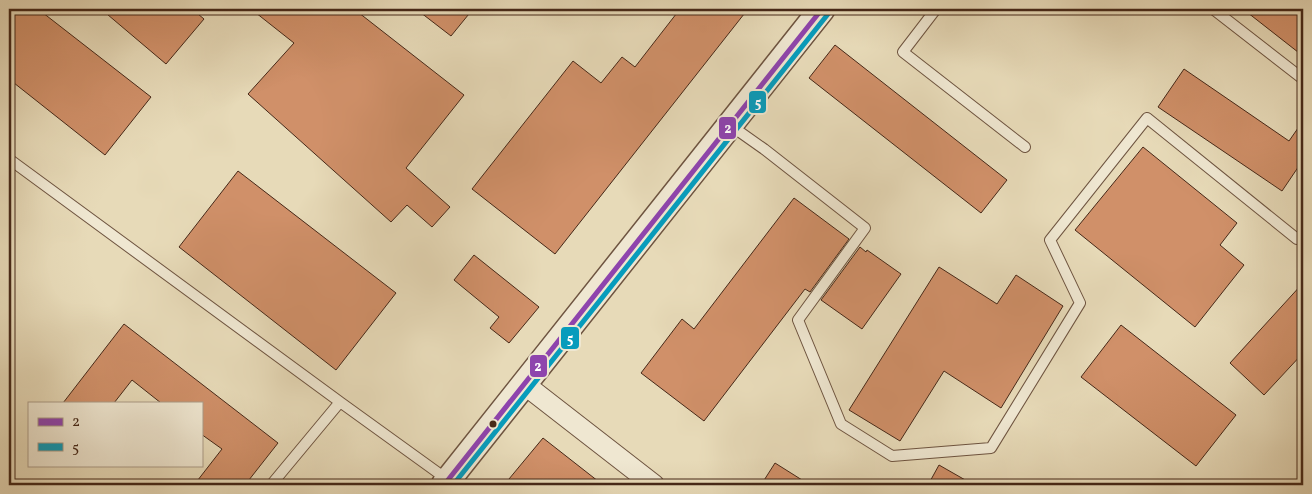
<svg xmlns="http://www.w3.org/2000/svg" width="1312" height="494" viewBox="0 0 1312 494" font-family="Vollkorn,serif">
<rect width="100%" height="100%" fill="#e7dab8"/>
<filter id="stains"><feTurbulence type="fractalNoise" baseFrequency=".004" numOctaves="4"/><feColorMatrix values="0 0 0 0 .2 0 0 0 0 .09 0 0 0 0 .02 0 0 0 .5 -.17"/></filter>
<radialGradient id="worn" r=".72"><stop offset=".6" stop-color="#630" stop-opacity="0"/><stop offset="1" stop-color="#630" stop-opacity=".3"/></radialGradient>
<path fill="#d09069" stroke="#462818" d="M9,9H38L151,97L105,155L9,79Z
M101,9H192L204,19L166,64Z
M251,9H354L464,95L406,168L450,207L432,227L407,205L391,222L248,94L294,43Z
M416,9H473L451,36Z
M680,9H748L555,254L472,189L573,61L601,83L622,57L635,67Z
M1243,9H1303V56Z
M835,45L1007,180L981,213L809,78Z
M1184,69L1289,141L1303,121V160L1282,191L1158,107Z
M1143,147L1237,223L1220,245L1244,265L1195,327L1075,230Z
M238,171L396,293L336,370L179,247Z
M794,198L849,239L810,292L805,289L704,421L641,373L682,319L694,329Z
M860,247L866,252L867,250L901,274L862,329L821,300Z
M474,255L539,307L509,343L490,328L499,317L454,280Z
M939,267L997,304L1016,275L1063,306L1001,408L944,371L900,441L849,410Z
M1303,283V353L1264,395L1230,363Z
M124,324L278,443L245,485H194L222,449L201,434V403H161L132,380L114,403H63Z
M1121,325L1236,415L1196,466L1081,377Z
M543,438L603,485H504Z
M775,463L810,485H761Z
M939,465L974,485H928Z"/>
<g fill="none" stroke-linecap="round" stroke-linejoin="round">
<defs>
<path id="service" d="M936,9L903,52L1025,147
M1213,9L1303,79
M730,125L764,149L865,228L798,320L841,424L892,456L991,448L1080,303L1050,240L1147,118L1297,239L1303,237
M9,159L340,402
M271,485L340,402L448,480"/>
<path id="minor" d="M524,384L654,485"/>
<path id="tertiary" d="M444,485L822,9"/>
</defs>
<use href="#service" stroke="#6e5440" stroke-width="12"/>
<use href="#minor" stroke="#6e5440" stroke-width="22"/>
<use href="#tertiary" stroke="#6e5440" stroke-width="28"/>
<use href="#service" stroke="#efe7d1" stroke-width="10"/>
<use href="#minor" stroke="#efe7d1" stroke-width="20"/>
<use href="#tertiary" stroke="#efe7d1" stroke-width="25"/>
<defs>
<path id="bus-1" d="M444,485L822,9"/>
<path id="bus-2" d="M453,485L828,14"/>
</defs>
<use href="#bus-1" stroke="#efe7d1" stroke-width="9"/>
<use href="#bus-2" stroke="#efe7d1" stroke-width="9"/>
<use href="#bus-1" stroke="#8e44ad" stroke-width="5"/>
<use href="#bus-2" stroke="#079cbc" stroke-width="5"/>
</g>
<circle fill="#462818" stroke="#efe7d1" stroke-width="2" cx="493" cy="424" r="4.5"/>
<g stroke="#efe7d1" stroke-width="2">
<rect x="748" y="90" width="19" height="24" rx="5" fill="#079cbc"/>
<rect x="718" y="116" width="19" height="24" rx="5" fill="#8e44ad"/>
<rect x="560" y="326" width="20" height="24" rx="5" fill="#079cbc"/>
<rect x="529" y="354" width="19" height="24" rx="5" fill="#8e44ad"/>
</g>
<g font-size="14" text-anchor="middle" font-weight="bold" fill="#fff">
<text x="758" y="107">5</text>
<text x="728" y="133">2</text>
<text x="570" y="343">5</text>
<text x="538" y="371">2</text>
</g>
<rect width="1312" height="494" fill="none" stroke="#e7dab8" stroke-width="30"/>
<rect x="10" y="10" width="1292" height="474" fill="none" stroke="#462818" stroke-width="2.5"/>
<rect x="15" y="15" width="1282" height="464" fill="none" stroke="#462818"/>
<rect x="28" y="402" width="175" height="65" fill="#efe7d1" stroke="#ab9b87"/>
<rect x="38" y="418" width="25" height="8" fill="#8e44ad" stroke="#ab9b87"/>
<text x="72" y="426" font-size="15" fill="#462818">2</text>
<rect x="38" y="443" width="25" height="8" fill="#079cbc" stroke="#ab9b87"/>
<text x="72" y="452" font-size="15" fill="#462818">5</text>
<rect width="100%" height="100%" filter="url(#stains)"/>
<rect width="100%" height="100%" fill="url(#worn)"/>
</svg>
